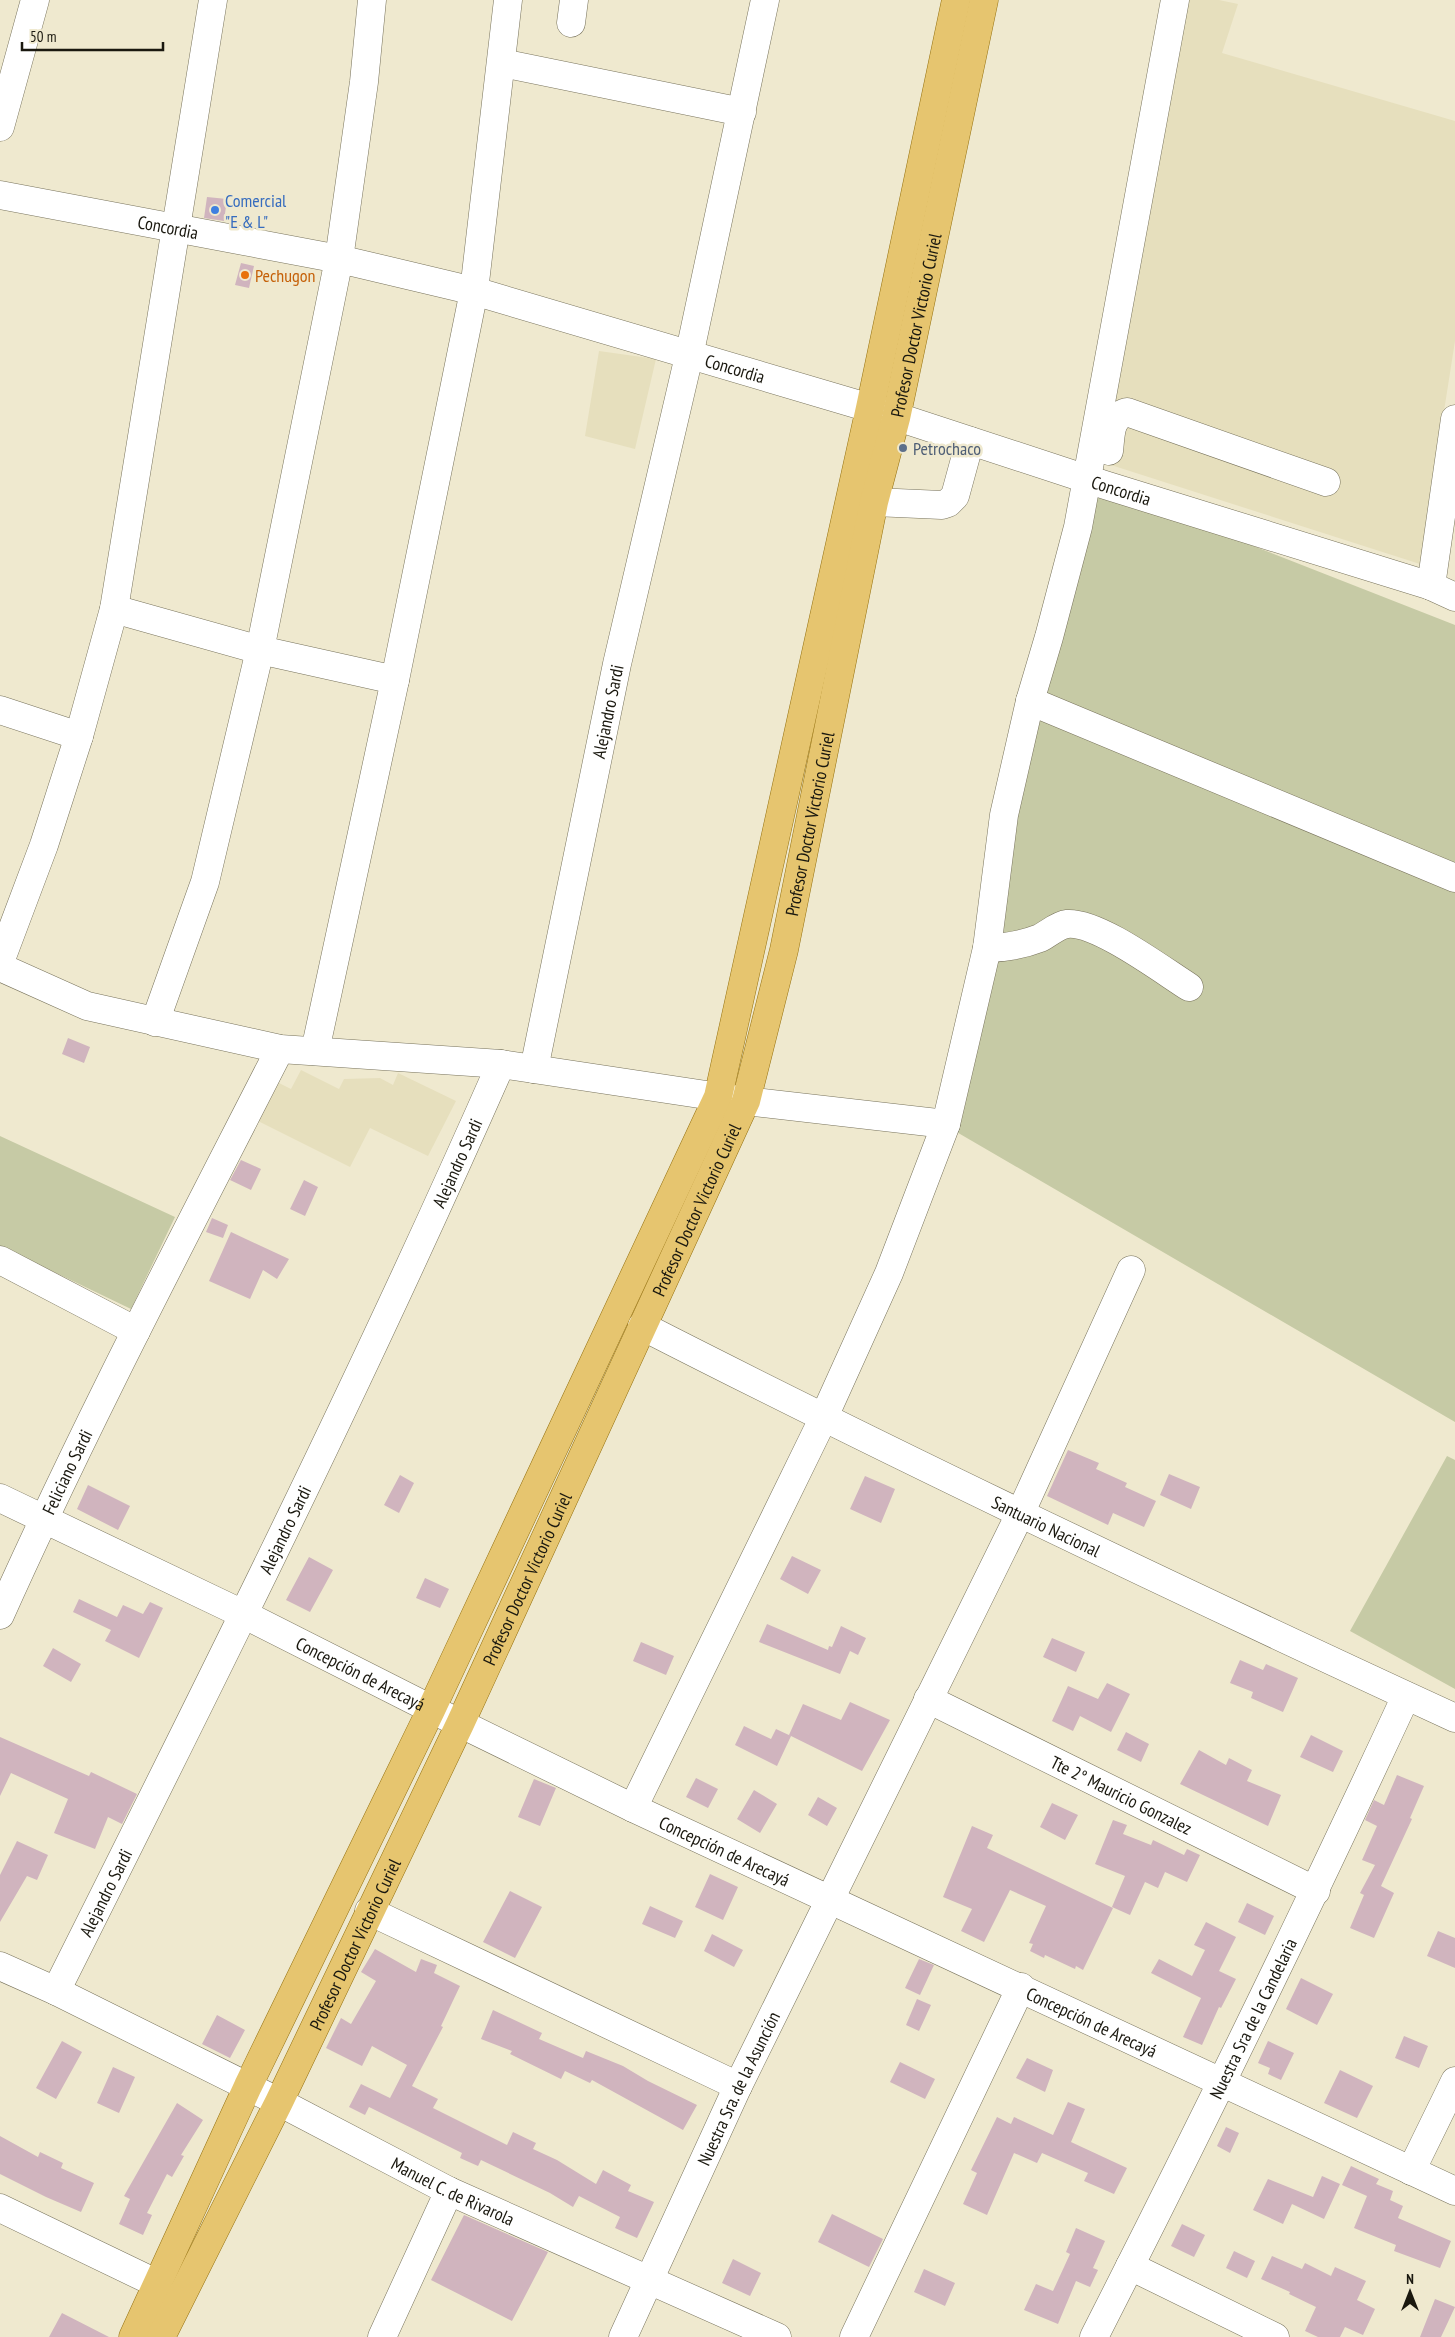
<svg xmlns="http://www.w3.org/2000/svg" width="1455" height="2337" viewBox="0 0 1455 2337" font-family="'PT Sans Narrow',sans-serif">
<rect width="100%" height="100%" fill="#efe9cf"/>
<path fill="#e6dfbd" d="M1180,0H1219L1238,4L1222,53L1455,121V341L1420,564L1086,457Z
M599,351L656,359L635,449L585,436Z
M301,1070L339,1089L344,1079L380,1078L393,1085L398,1073L456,1101L428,1156L370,1128L350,1167L258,1121L277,1082L291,1089Z"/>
<path fill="#c6caa5" d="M1080,478L1455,625V1422L948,1127Z
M0,1136L175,1217L131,1309L0,1246Z
M1447,1456L1455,1460V1689L1350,1631Z"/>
<path fill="#d0b4be" d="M207,197L227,199L224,221L204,218Z
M241,263L254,266L249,288L235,285Z
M68,1038L90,1047L84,1063L62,1054Z
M241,1160L261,1169L251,1190L230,1180Z
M304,1180L318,1187L305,1216L290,1209Z
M212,1218L228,1225L223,1238L206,1232Z
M231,1232L289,1259L277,1279L263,1270L250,1299L209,1281Z
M1068,1450L1099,1463L1096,1469L1127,1483L1125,1487L1156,1501L1144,1527L1113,1513L1108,1525L1047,1496Z
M1169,1474L1200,1487L1191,1509L1160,1495Z
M400,1475L414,1483L399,1513L384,1505Z
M865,1476L895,1489L881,1523L850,1509Z
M88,1485L130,1506L118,1530L77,1509Z
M792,1556L821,1570L808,1594L780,1579Z
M309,1557L333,1570L310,1612L286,1600Z
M425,1578L449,1589L440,1608L416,1598Z
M79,1599L117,1617L123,1605L143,1614L150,1602L163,1608L139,1658L105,1641L111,1630L73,1612Z
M767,1624L828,1650L829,1646L832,1647L841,1626L866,1638L858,1655L850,1651L840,1674L759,1642Z
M1052,1638L1085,1652L1076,1672L1043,1657Z
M641,1642L674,1656L666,1675L633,1661Z
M53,1648L81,1664L71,1682L43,1666Z
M1240,1660L1263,1670L1266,1664L1298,1678L1283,1712L1251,1698L1253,1692L1230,1683Z
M1107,1683L1130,1694L1111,1732L1080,1716L1073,1731L1052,1721L1068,1686L1098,1699Z
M850,1702L890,1720L862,1771L789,1735L803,1704L841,1720Z
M744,1726L771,1739L776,1729L791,1736L777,1766L735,1745Z
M1126,1732L1149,1744L1141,1762L1117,1750Z
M1311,1735L1343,1751L1333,1772L1300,1757Z
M0,1737L89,1776L91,1772L137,1794L122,1824L108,1817L95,1849L54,1833L68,1799L11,1773L0,1796Z
M1199,1750L1226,1765L1229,1758L1252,1770L1247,1781L1281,1795L1268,1826L1180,1784Z
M1397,1775L1424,1786L1410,1818L1412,1819L1381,1886L1394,1893L1374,1938L1350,1928L1364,1895L1360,1893L1375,1865L1362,1860L1377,1826L1365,1820L1374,1800L1384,1805Z
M696,1778L718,1789L708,1808L686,1797Z
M534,1779L556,1788L540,1826L518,1817Z
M754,1790L777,1804L760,1833L737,1819Z
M818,1797L837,1808L827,1826L808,1815Z
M1052,1803L1078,1815L1065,1840L1040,1827Z
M1113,1820L1127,1825L1123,1834L1151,1845L1153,1840L1184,1855L1187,1849L1200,1855L1187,1882L1165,1872L1158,1888L1145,1882L1130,1915L1112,1907L1125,1876L1095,1864Z
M972,1826L993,1835L987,1848L1113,1908L1083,1970L1076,1966L1075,1969L1045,1955L1044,1958L1030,1951L1033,1944L1029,1943L1046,1906L1010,1890L984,1942L961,1931L972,1909L943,1897Z
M17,1841L48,1855L37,1880L27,1876L0,1922V1875Z
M710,1874L738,1887L723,1920L695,1907Z
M510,1891L542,1907L515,1958L483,1942Z
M1247,1903L1274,1916L1265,1935L1238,1922Z
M650,1906L683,1921L675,1938L642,1924Z
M1206,1922L1236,1937L1219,1971L1236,1979L1221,2008L1219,2007L1202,2045L1183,2037L1201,1998L1151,1973L1159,1959L1192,1976L1205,1950L1194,1945Z
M1438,1931L1455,1938V1968L1427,1956Z
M712,1934L743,1950L734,1967L704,1951Z
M375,1949L416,1972L421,1959L437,1965L434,1973L460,1986L441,2026L443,2027L412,2086L438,2099L433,2108L507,2145L513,2132L536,2143L533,2149L557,2160L596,2184L603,2170L631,2185L628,2191L654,2202L637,2238L615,2228L620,2217L579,2196L573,2207L550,2193L481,2160L478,2166L460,2158L462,2153L369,2107L365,2115L349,2107L361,2084L390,2098L407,2065L372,2046L362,2066L326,2048L341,2018L351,2024L376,1981L361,1972Z
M919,1959L934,1965L920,1995L905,1988Z
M1301,1978L1333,1994L1317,2025L1286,2009Z
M917,1999L931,2005L919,2031L906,2025Z
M493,2010L542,2033L539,2039L583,2058L586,2051L623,2066L648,2081L697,2105L683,2130L592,2080L590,2083L565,2071L561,2079L510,2054L512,2051L481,2039Z
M217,2015L245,2030L230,2058L202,2044Z
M1404,2036L1428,2046L1419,2068L1395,2058Z
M62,2041L82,2052L56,2099L36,2088Z
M1268,2041L1294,2053L1281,2080L1268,2074L1270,2068L1258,2063Z
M1027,2058L1053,2070L1045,2092L1016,2078Z
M900,2062L935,2079L925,2099L890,2082Z
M113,2067L135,2077L119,2113L97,2103Z
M1340,2070L1373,2086L1357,2118L1324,2103Z
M1068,2102L1085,2109L1071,2142L1127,2168L1114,2194L1084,2181L1088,2173L1042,2153L1037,2163L1014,2153L987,2215L963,2204L977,2173L971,2170L997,2117L1011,2124L1014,2117L1053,2135Z
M177,2103L203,2120L181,2155L184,2156L172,2177L167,2174L147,2213L152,2215L143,2235L119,2224L130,2199L124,2196Z
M1226,2127L1239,2133L1230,2153L1217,2146Z
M0,2136L38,2157L40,2152L63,2163L61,2168L94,2183L81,2212L46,2197L0,2174Z
M1351,2166L1379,2179L1376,2184L1393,2191L1390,2200L1403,2206L1398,2218L1451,2241L1440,2268L1394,2251L1396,2245L1354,2228L1367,2196L1342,2185Z
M1322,2176L1340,2184L1324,2219L1292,2204L1283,2224L1253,2210L1268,2179L1313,2197Z
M832,2214L883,2239L869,2267L818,2242Z
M464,2215L548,2252L512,2321L431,2280Z
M1182,2224L1205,2235L1194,2257L1171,2246Z
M1076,2228L1105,2241L1093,2268L1098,2270L1090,2287L1076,2281L1058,2324L1024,2310L1036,2284L1053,2291L1070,2254L1066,2252Z
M1234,2251L1255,2261L1247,2278L1226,2268Z
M1272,2256L1302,2269L1305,2263L1331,2276L1335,2267L1366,2281L1357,2300L1375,2309L1363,2335L1345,2327L1340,2337H1318L1305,2331L1316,2307L1289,2294L1290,2292L1261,2279Z
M733,2259L761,2273L750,2296L722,2283Z
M924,2269L955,2283L945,2306L914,2292Z
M1435,2299L1455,2307L1441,2337H1420Z
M62,2313L109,2337H49Z"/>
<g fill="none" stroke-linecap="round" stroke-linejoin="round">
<defs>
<g id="minor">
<path d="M571,23L574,0"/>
<path d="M502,63L742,112"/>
<path d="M0,127L35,0"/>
<path id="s1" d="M0,195L339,259L474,291L870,408L1105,485L1431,586L1455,597"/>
<path d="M1109,451C1111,436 1109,417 1127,412L1326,482"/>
<path d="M874,502L942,505L948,503L955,496L970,441"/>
<path d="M1431,586L1455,419"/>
<path d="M114,609L260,650L395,680"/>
<path d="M1030,701L1455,878"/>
<path d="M0,710L79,736"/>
<path d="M987,948C1007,948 1022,945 1040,938C1048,934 1058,925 1067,924C1097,921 1162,970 1189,987"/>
<path d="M0,962L44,845L79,736L114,609L213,0"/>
<path d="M0,967L87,1006L280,1049L501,1064L746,1101L946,1124"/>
<path d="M155,1022L205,882L260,650L339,259L364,82L372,0"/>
<path d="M315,1051L395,680L474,291L508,0"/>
<path id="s2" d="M534,1069L617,664L689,356L765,0"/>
<path d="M0,1260L136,1331"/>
<path id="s3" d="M642,1326C910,1463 1182,1592 1455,1718"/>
<path id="s4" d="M0,1498L245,1615L441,1714L633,1808L1455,2191"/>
<path id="s5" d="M0,1615C86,1423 184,1237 280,1049"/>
<path id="s6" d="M928,1699L1316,1891"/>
<path d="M633,1808L823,1419L889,1273L946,1124L987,948L1004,815L1030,701L1049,637L1078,527L1175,0"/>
<path d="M369,1911L738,2086"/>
<path id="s7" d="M0,1966L56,1991L279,2102L449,2191L777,2337"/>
<path id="s8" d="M56,1991C210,1684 363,1378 501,1064"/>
<path d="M1411,2171L1455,2081"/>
<path d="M0,2208L158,2284"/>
<path d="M1130,2266L1275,2337"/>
<path d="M382,2337L449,2191"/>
<path id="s9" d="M623,2337L738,2086L1020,1514L1131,1270"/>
<path d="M854,2337L1021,1987"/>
<path id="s10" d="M1094,2337C1202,2125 1306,1912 1406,1696"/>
</g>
<g id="major">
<path d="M133,2337L248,2086L431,1710L718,1097L870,408L956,0"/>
<path id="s11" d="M161,2337L279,2102L460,1724L746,1101L784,950L874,502L896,418L984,0"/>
</g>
</defs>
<use href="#minor" stroke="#78735c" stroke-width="29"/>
<use href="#major" stroke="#94700f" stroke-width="29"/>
<use href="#minor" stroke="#fff" stroke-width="28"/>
<use href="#major" stroke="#e6c56f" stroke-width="28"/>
</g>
<circle fill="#3f7fe0" stroke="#efe9cf" stroke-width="2" cx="215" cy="210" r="5"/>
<circle fill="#e8710a" stroke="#efe9cf" stroke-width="2" cx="245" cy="275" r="5"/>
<circle fill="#5c6f8a" stroke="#efe9cf" stroke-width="2" cx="903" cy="448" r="5"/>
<g text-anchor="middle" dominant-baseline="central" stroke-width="5" stroke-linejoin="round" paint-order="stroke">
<g font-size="18" fill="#366cbe" stroke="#efe9cf" text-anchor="start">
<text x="225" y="200">Comercial<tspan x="225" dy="21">"E &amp; L"</tspan></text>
</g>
<g font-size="18" fill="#1a180f" stroke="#efe9cf">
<text stroke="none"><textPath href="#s1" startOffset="171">Concordia</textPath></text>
<text stroke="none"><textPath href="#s11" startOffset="2162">Profesor Doctor Victorio Curiel</textPath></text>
<text stroke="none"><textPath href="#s1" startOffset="756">Concordia</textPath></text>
<text stroke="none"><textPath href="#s1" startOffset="1161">Concordia</textPath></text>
<text stroke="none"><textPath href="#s2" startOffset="365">Alejandro Sardi</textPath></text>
<text stroke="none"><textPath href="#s11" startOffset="1652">Profesor Doctor Victorio Curiel</textPath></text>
<text stroke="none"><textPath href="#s8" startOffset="920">Alejandro Sardi</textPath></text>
<text stroke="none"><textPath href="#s11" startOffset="1248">Profesor Doctor Victorio Curiel</textPath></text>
<text stroke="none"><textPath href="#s5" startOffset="158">Feliciano Sardi</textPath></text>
<text stroke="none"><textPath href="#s3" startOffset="451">Santuario Nacional</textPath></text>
<text stroke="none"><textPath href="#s8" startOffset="515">Alejandro Sardi</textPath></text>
<text stroke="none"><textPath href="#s11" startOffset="842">Profesor Doctor Victorio Curiel</textPath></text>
<text stroke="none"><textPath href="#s4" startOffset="401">Concepción de Arecayá</textPath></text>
<text stroke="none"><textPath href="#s6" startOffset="216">Tte 2° Mauricio Gonzalez</textPath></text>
<text stroke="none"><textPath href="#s4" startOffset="806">Concepción de Arecayá</textPath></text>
<text stroke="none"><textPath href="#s8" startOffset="110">Alejandro Sardi</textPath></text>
<text stroke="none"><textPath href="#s11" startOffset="438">Profesor Doctor Victorio Curiel</textPath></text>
<text stroke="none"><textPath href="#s10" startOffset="356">Nuestra Sra de la Candelaria</textPath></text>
<text stroke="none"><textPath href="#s4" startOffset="1211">Concepción de Arecayá</textPath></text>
<text stroke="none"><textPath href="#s9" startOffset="274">Nuestra Sra. de la Asunción</textPath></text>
<text stroke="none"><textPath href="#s7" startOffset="506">Manuel C. de Rivarola</textPath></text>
</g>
<g font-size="18" fill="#c56008" stroke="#efe9cf" text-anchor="start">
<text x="255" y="275">Pechugon</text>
</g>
<g font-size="18" fill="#4e5e75" stroke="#efe9cf" text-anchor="start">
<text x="913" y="448">Petrochaco</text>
</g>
</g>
<g transform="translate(1410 2292)" stroke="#efe9cf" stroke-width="4" paint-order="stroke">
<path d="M0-4L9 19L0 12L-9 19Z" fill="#1a180f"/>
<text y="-8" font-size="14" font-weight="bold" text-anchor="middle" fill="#1a180f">N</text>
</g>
<path d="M22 42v8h141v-8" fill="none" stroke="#1a180f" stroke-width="2.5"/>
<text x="30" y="42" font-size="15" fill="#1a180f" stroke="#efe9cf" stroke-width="4" paint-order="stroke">50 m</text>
</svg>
